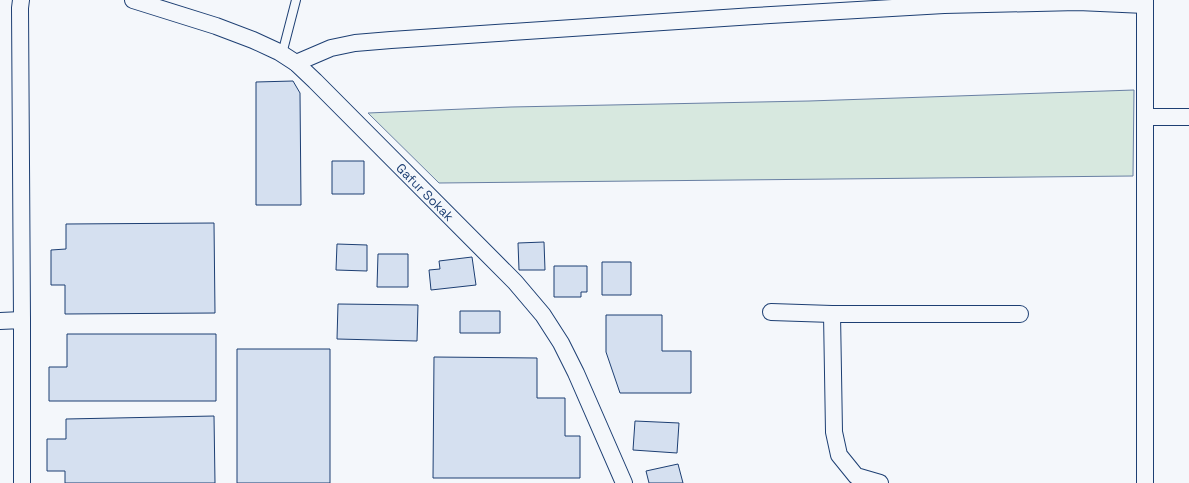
<svg xmlns="http://www.w3.org/2000/svg" width="1189" height="483" viewBox="0 0 1189 483" font-family="'Space Grotesk',sans-serif">
<rect width="100%" height="100%" fill="#f4f7fb"/>
<path fill="#d7e8df" stroke="#687fa3" d="M1134,90L1133,176L439,183L368,113L511,107L809,101Z"/>
<path fill="#d5e0f0" stroke="#1d3f73" d="M293,81L300,93L301,205H256V82Z
M332,161H364V194H332Z
M214,223L215,313L65,314V285H51V250L66,249V224Z
M544,242L545,270H519L518,243Z
M337,244L367,245V271L336,270Z
M378,254H408V287H377Z
M472,257L476,285L431,290L429,270L440,269L439,261Z
M602,262H631V295H602Z
M554,266H587V292H581V297H554Z
M338,304L418,305L417,341L337,339Z
M460,311H500V333H460Z
M606,315H662V351H691V393H620L606,352Z
M67,334H216V401H49V367H67Z
M237,349H330V483H237Z
M434,357L537,358V398H565V436H580V478H433Z
M214,416L215,483H65V471H47V439H66V419Z
M635,421L679,423L677,453L633,450Z
M678,464L683,483H649L646,471Z"/>
<g fill="none" stroke-linecap="round" stroke-linejoin="round">
<defs>
<path id="service" d="M282,54L296,0"/>
<g id="minor">
<path d="M21,0L20,8L22,320"/>
<path id="s1" d="M133,0L216,26L253,40L279,52L296,63L315,81L515,282L543,315L561,343L576,373L624,483"/>
<path d="M296,63L331,48L355,43L391,40L754,16L944,5L1078,2L1145,5"/>
<path d="M1145,117H1189"/>
<path d="M771,312L832,314H1020"/>
<path d="M832,314L834,432L839,455L856,476L880,483"/>
<path d="M0,321L22,320V483"/>
<path d="M1145,483V0"/>
</g>
</defs>
<use href="#service" stroke="#1d3f73" stroke-width="10"/>
<use href="#minor" stroke="#1d3f73" stroke-width="18"/>
<use href="#service" stroke="#f4f7fb" stroke-width="8"/>
<use href="#minor" stroke="#f4f7fb" stroke-width="16"/>
</g>
<g text-anchor="middle" dominant-baseline="central" stroke-width="3" stroke-linejoin="round" paint-order="stroke">
<g font-size="13" fill="#1d3f73" stroke="#f4f7fb">
<text stroke="none"><textPath href="#s1" startOffset="358">Gafur Sokak</textPath></text>
</g>
</g>
</svg>
